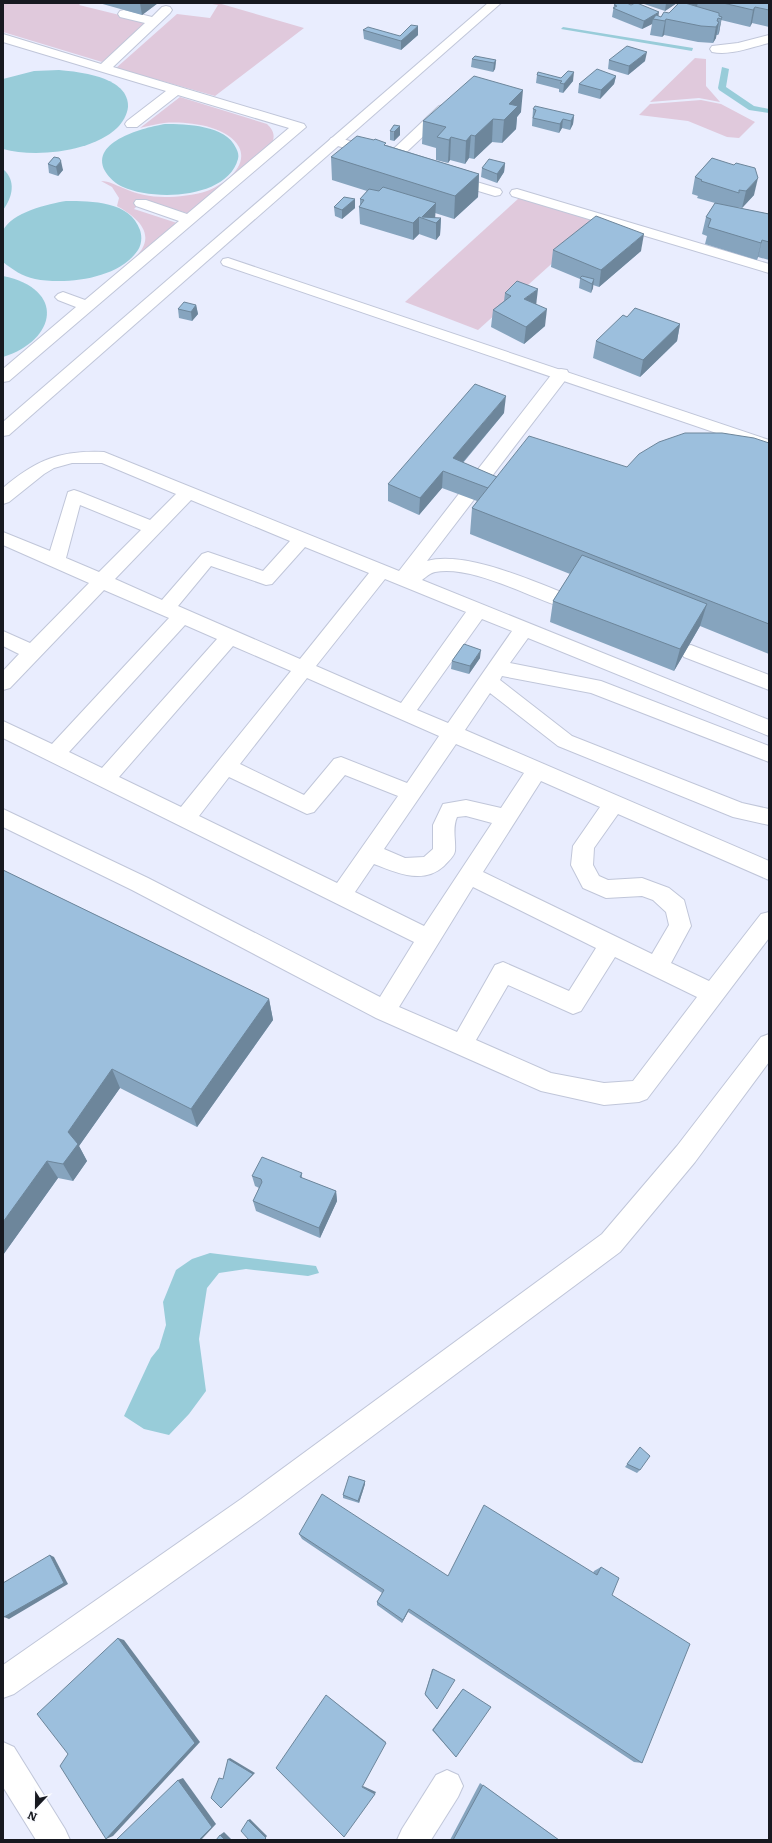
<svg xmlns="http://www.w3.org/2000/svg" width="772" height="1843" font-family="Literata,serif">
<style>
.green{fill:#e0c9dc}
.water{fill:#98ccd9}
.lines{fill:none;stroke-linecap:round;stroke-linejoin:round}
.stream{fill:#98ccd9;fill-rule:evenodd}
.lane-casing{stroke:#c0c6d9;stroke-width:2}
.street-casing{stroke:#c0c6d9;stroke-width:2}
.secondary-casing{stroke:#c0c6d9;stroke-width:2}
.lane{fill:#fff;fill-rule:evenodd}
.street{fill:#fff;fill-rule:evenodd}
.secondary{fill:#fff;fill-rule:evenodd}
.wall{fill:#86a4be}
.shaded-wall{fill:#6d869b}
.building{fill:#9cbfdd;stroke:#6d869b}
</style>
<rect width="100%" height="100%" fill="#e9edfe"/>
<g class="green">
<path d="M 3,3 L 81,3 L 79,5 L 148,22 L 102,62 L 3,32 Z"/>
<path d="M 206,3 L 218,3 L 304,28 L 215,96 L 116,68 L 177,14 L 210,18 L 218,5 Z"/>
<path d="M 695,58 L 706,59 L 706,86 L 720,102 L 699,98 L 650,102 Z"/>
<path d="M 180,97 L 267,124 C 272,129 275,133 273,141 L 190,214 L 143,200 L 134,209 L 177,223 L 127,266 C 132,261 138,255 142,249 C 154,229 131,214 117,206 L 119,198 L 112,187 L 101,181 C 110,181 115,185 123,188 C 136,194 150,197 165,197 C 177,197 195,195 207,191 C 223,185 249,167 239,147 C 227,125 185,121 164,123 C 156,124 148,126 140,128 Z"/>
<path d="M 701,100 L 721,104 L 755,122 L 739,138 L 727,137 L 688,121 L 639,115 L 650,104 Z"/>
<path d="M 519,198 L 598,222 L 478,330 L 405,302 Z"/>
</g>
<g class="water">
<path d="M 563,27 L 693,48 L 692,51 L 561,29 Z"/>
<path d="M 59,70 C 81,72 129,77 128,107 C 127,115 123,122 117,128 C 92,152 35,158 3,149 L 3,79 L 34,71 Z"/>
<path d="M 165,124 C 186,124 226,125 236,148 C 238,152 239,155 238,159 C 227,199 154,201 123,187 C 116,184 109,178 105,171 C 89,141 146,127 165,124 Z"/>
<path d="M 3,169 C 17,181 12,198 3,210 Z"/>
<path d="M 66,201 C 92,201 130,201 140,230 C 142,236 142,244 138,250 C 119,279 66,285 35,279 C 22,276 13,270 3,262 C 3,254 1,237 3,231 C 11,212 49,204 66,201 Z"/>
<path d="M 3,276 C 66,289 57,340 3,357 Z"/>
<path d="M 210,1253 L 316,1266 L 319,1273 L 308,1276 L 246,1269 L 219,1273 L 207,1288 L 199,1339 L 206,1391 L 189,1414 L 169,1435 L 144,1429 L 124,1416 L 151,1358 L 159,1348 L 166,1325 L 163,1302 L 176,1270 L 192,1259 Z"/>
</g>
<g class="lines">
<path class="stream" d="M 722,67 L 729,69 L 726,87 L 754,106 L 769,109 L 769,113 L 749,110 L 719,90 L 718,88 Z"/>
<g class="lane-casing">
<g id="lane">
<path d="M 166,6 L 170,7 L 172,10 L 170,13 L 113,67 L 304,124 L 306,127 L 9,381 L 3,382 L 3,369 L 76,307 L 58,300 L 55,297 L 58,294 L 63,292 L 85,300 L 179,221 L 136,206 L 134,203 L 136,200 L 146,200 L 187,214 L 289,128 L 178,95 L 137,127 L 127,127 L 125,124 L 127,121 L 166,91 L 3,42 L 3,34 L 101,64 L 145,23 L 120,17 L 118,14 L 120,11 L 124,10 L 152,17 L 162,7 Z"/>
<path d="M 769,35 L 769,43 C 752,47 730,56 712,52 L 710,49 L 712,46 L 738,43 Z"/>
<path d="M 444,105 L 449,106 L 451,109 L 449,112 L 397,161 L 387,161 L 385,158 L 387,155 L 439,106 Z"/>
<path d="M 336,137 L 381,150 L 383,153 L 381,156 L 376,157 L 331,144 L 329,141 L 331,138 Z"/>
<path d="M 450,174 L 500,189 L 502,192 L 500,195 L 495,196 L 445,181 L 443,178 L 445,175 Z"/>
<path d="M 517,189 L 769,264 L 769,273 L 512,196 L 510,193 L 512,190 Z"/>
<path d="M 561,369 L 567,370 L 569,374 L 567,378 L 427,561 C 464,550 533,581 569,595 L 571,600 L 569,605 L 562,607 C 527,596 471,565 435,572 C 430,573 426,577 422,580 L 769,720 L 769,736 L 528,638 L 510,663 L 601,681 L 769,746 L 769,762 L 591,693 L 502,676 L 500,680 L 572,736 L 742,803 L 769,809 L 769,825 L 733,817 L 558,746 L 490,693 L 465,730 L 769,861 L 769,880 L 618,814 L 594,848 L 593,865 L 599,876 L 608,880 L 642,878 L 669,888 L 684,900 L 691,926 L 671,963 L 709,981 L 761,914 L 769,912 L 769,938 L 647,1099 L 639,1102 L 604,1105 L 541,1091 L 376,1018 L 132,890 L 3,827 L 3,809 L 148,878 L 380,997 L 414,942 L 3,738 L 3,721 L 52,744 L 169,618 L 104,590 L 10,688 L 3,690 L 3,671 L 19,654 L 3,646 L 3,631 L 30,643 L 89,583 L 3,545 L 3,532 L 50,551 L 68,492 L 74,490 L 80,492 L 150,520 L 176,494 L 102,463 L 72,463 L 54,468 L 44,474 L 9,502 L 3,504 L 3,488 C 36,460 60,450 104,452 L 399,571 L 555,370 ZM 191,500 L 290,541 L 263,571 L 208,552 L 202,554 L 162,600 L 115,579 ZM 80,505 L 141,530 L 99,572 L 66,558 ZM 305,547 L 369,573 L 300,659 L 178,606 L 211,566 L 266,585 L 272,584 ZM 385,579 L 466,612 L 401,703 L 316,666 ZM 482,619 L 512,631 L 448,723 L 417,710 ZM 185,625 L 217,639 L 102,768 L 69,752 ZM 233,646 L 291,671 L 181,807 L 119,777 ZM 307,678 L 439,736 L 407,783 L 341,757 L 334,759 L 304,795 L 240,764 ZM 456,744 L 524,773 L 501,808 L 466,800 L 443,804 L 433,825 L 433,849 L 424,857 L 405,858 L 384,849 ZM 345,775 L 398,796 L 337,883 L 199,816 L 229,777 L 307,814 L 314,812 ZM 541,781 L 600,807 L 573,846 L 571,865 L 583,888 L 606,898 L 642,896 L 653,900 L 666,912 L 669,925 L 652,954 L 483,872 ZM 466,816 L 492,823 L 424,926 L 355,892 L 374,864 C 397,873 423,885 444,866 C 448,861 454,857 455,851 C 456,839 452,829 457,817 ZM 473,887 L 596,948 L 569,991 L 503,962 L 495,965 L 457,1032 L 399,1007 ZM 615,957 L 697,997 L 633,1081 L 604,1083 L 551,1073 L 476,1040 L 508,985 L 573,1014 L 581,1011 Z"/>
<path d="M 691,645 L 769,675 L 769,690 L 684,657 L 681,652 L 684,647 Z"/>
<path d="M 447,1770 L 458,1775 L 463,1786 L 458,1797 L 431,1840 L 397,1840 L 402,1829 L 436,1775 Z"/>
</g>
</g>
<g class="street-casing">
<g id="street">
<path d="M 228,258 L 769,440 L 769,451 L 223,265 L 221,262 L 223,259 Z"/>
<path d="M 769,1034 L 769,1062 L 695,1162 L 620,1252 L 261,1519 L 14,1694 L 3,1698 L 3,1665 L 241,1499 L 602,1234 L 677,1146 L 761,1037 Z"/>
<path d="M 3,1742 L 14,1747 L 65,1829 L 70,1840 L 36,1840 L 3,1787 Z"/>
</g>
</g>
<g class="secondary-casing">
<path id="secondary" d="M 488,3 L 501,3 L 9,435 L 3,436 L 3,422 Z"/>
</g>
<use href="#lane" class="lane"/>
<use href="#street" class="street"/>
<use href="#secondary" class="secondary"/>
</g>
<g class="wall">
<path d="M 99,3 L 158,3 L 142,15 Z"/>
<path d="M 641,3 L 677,3 L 665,11 Z"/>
<path d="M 678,3 L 769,3 L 769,27 L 752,23 L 750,27 L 721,20 L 719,33 L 718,35 L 716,35 L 716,38 L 713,43 L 698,42 L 664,35 L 662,37 L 650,35 L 652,24 L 642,29 L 612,17 L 614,5 L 661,17 L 669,13 Z"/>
<path d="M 363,30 L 400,36 L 418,35 L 401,50 L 364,39 Z"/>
<path d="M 472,59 L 496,60 L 495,69 L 493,72 L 471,67 Z"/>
<path d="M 609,60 L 645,61 L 628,75 L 608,69 Z"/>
<path d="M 537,75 L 561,78 L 573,81 L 563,93 L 559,92 L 559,89 L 536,83 Z"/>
<path d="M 616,76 L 614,84 L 600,99 L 578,93 L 579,84 Z"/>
<path d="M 533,109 L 574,115 L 573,124 L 570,130 L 562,128 L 559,133 L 532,126 Z"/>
<path d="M 521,112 L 517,117 L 516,129 L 502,143 L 492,142 L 474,159 L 469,158 L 465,164 L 450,160 L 448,163 L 436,160 L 436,148 L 422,144 L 423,121 Z"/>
<path d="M 390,131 L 400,135 L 394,141 L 390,140 Z"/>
<path d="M 386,145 L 479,174 L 478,197 L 454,219 L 435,213 L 435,218 L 441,218 L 440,235 L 436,240 L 419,234 L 413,240 L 360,224 L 359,207 L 360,206 L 360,199 L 367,191 L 332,180 L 331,157 Z"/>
<path d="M 54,157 L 63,170 L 58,176 L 49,173 L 48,164 Z"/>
<path d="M 712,158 L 754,195 L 742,208 L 736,207 L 735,207 L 769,214 L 769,260 L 758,257 L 757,260 L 705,244 L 707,236 L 702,234 L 706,217 L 715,203 L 697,198 L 698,196 L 692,194 L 695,177 Z"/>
<path d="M 505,163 L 504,172 L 497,183 L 481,177 L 482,168 Z"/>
<path d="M 355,199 L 355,208 L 342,219 L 335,216 L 334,207 Z"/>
<path d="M 553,250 L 641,251 L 599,287 L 593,285 L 593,288 L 591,293 L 579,288 L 580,279 L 551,267 Z"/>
<path d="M 505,293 L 536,304 L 545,326 L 524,344 L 491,327 L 493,310 L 504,301 Z"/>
<path d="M 196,305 L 198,314 L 192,321 L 179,318 L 178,309 Z"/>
<path d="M 627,317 L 680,324 L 677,341 L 640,377 L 593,358 L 596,341 Z"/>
<path d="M 504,413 L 463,463 L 497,477 L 627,467 L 769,443 L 769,654 L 700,626 L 674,671 L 550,622 L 553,601 L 570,574 L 470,534 L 472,508 L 477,501 L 442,488 L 419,515 L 388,501 L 388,484 Z"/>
<path d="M 480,658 L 469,674 L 451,669 L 452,661 Z"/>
<path d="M 3,870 L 269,999 L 273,1020 L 197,1127 L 120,1088 L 79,1146 L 87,1161 L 73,1181 L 58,1178 L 3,1255 Z"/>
<path d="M 302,1173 L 302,1178 L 336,1191 L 337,1201 L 320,1238 L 256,1211 L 253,1201 L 259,1188 L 255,1186 L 252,1176 Z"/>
<path d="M 640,1447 L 640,1470 L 637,1473 L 625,1467 Z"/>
<path d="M 365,1481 L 365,1484 L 359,1503 L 343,1498 L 343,1495 Z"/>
<path d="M 299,1534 L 448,1576 L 593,1573 L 594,1571 L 601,1567 L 612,1595 L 642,1763 L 634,1762 L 408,1612 L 402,1623 L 377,1605 L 377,1602 L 382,1593 L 302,1539 Z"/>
<path d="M 432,1669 L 433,1669 L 437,1709 L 425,1695 Z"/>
<path d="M 463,1689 L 456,1757 L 432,1730 L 462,1690 Z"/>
<path d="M 480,1783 L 559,1840 L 450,1840 Z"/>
</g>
<g class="shaded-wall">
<path d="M 140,3 L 158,3 L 142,15 Z"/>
<path d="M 666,3 L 677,3 L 665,11 Z"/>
<path d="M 689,3 L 698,3 L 697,6 L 688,12 Z"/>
<path d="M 755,7 L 752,23 L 750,27 L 753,10 Z"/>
<path d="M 659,12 L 658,20 L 653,19 L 652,24 L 642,29 L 644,21 Z"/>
<path d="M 722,17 L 719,33 L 718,35 L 721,19 Z"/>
<path d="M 718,18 L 716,26 L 719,22 L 716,38 L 713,43 L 717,21 Z"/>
<path d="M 666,19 L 664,35 L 662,37 L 665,21 Z"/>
<path d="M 418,26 L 418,35 L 401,50 L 401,41 Z"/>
<path d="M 647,52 L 645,61 L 628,75 L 629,66 Z"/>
<path d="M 496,60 L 495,69 L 493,72 L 494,63 Z"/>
<path d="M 574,72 L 573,81 L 563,93 L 564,84 Z"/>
<path d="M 616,76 L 614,84 L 600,99 L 601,90 Z"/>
<path d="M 523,90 L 521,112 L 517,117 L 516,129 L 502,143 L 504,120 L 509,104 Z"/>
<path d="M 574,115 L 573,124 L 570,130 L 571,121 Z"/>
<path d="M 493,119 L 492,142 L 474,159 L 475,136 Z"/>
<path d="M 563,119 L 562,128 L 559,133 L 560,124 Z"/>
<path d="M 400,126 L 400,135 L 394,141 L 394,132 Z"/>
<path d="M 471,135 L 469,158 L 465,164 L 466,141 Z"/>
<path d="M 451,137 L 450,160 L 448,163 L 449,140 Z"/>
<path d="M 61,161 L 63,170 L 58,176 L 56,167 Z"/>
<path d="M 505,163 L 504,172 L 497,183 L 497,174 Z"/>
<path d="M 479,174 L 478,197 L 454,219 L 455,196 Z"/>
<path d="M 758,178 L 754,195 L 742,208 L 746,191 Z"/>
<path d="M 355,199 L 355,208 L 342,219 L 342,210 Z"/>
<path d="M 436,203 L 435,220 L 422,217 Z"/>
<path d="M 419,217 L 419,234 L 413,240 L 413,223 Z"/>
<path d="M 441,218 L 440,235 L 436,240 L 436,223 Z"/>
<path d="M 644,234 L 641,251 L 599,287 L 601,270 Z"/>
<path d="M 762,240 L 758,257 L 757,260 L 761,243 Z"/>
<path d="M 594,279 L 593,288 L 591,293 L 592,284 Z"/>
<path d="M 538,289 L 536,306 L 524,299 Z"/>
<path d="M 196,305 L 198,314 L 192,321 L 191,312 Z"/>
<path d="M 547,309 L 545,326 L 524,344 L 526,327 Z"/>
<path d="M 680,324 L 677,341 L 640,377 L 643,360 Z"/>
<path d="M 506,396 L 504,413 L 452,475 L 453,458 Z"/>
<path d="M 443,471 L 442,488 L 419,515 L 420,498 Z"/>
<path d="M 707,604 L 700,626 L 674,671 L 680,649 Z"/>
<path d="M 481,650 L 480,658 L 469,674 L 470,666 Z"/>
<path d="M 269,999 L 273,1020 L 197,1127 L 191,1109 Z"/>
<path d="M 112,1069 L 120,1088 L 79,1146 L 87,1161 L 73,1181 L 63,1164 L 68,1132 Z"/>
<path d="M 47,1161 L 58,1178 L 3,1255 L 3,1222 Z"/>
<path d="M 336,1191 L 337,1201 L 320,1238 L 319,1228 Z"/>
<path d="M 365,1481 L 365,1484 L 359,1503 L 358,1501 Z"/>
<path d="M 50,1555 L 54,1557 L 68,1584 L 9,1619 L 4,1617 Z"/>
<path d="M 409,1609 L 408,1612 L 402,1623 L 403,1620 Z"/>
<path d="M 118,1638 L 124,1640 L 200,1742 L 113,1836 L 106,1839 Z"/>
<path d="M 326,1695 L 386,1742 L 386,1743 Z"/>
<path d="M 230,1758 L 255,1773 L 223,1806 L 221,1808 L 228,1759 Z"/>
<path d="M 183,1778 L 216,1824 L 201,1840 L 199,1840 L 178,1780 Z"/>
<path d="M 363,1786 L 376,1792 L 375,1794 L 362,1787 Z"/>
<path d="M 250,1819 L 267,1836 L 264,1840 L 248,1820 Z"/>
<path d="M 224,1832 L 232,1840 L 225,1840 L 220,1835 Z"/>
</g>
<g class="building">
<path d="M 617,3 L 627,3 L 631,5 L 635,3 L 637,3 L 659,12 L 644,21 L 613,8 L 617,6 L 614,5 Z"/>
<path d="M 679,3 L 685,3 L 719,13 L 719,16 L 722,17 L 721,19 L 718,18 L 717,21 L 719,22 L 716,27 L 701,26 L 666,19 L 665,21 L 653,19 L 656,15 L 661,17 L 664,12 L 669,13 Z"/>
<path d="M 723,3 L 769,3 L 769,10 L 755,7 L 753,10 Z"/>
<path d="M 411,25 L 418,26 L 401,41 L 363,30 L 368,27 L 400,36 Z"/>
<path d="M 627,46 L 647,52 L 629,66 L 609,60 Z"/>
<path d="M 475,56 L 496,60 L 494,63 L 472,59 Z"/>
<path d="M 597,69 L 616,76 L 601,90 L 579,84 Z"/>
<path d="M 568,71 L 574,72 L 564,84 L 560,83 L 562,81 L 537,75 L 538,72 L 561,78 Z"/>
<path d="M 474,76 L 523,90 L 509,104 L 518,106 L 504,120 L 493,119 L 475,136 L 471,135 L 466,141 L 451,137 L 449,140 L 437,137 L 446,127 L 423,121 Z"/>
<path d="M 535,106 L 574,115 L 571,121 L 563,119 L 560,124 L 533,118 L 536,110 L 533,109 Z"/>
<path d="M 394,125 L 400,126 L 394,132 L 390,131 Z"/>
<path d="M 357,136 L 374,140 L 375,139 L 386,143 L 384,145 L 479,174 L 455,196 L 331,157 Z"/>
<path d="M 54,157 L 59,158 L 61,161 L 56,167 L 48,164 Z"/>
<path d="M 712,158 L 734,165 L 736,163 L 755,168 L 758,178 L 746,191 L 739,190 L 739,193 L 701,181 L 702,180 L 695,177 Z"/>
<path d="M 489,159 L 505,163 L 497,174 L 482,168 Z"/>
<path d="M 383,187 L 436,203 L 422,217 L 441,218 L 436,223 L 419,217 L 413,223 L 359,207 L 364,200 L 360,199 L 369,189 L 379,191 Z"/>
<path d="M 344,197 L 355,199 L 342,210 L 334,207 Z"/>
<path d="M 715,203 L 769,214 L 769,242 L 762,240 L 761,243 L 708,227 L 711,219 L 706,217 Z"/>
<path d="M 596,216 L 644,234 L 601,270 L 553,250 Z"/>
<path d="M 582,276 L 594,279 L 592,284 L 580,278 Z"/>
<path d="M 517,281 L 538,289 L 524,299 L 547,309 L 526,327 L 493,310 L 511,296 L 505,293 Z"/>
<path d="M 184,302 L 196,305 L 191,312 L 178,309 Z"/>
<path d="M 635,308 L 680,324 L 643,360 L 596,341 L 623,315 L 627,317 Z"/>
<path d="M 475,384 L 506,396 L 453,458 L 497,477 L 488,488 L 443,471 L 420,498 L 388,484 Z"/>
<path d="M 685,433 L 722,433 L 754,438 L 769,443 L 769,624 L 472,508 L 529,436 L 627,467 L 639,454 L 659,442 Z"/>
<path d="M 582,555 L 707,604 L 680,649 L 553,601 Z"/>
<path d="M 464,644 L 481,650 L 470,666 L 452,661 Z"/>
<path d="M 3,870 L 269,999 L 191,1109 L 112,1069 L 68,1132 L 78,1144 L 63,1164 L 47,1161 L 3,1222 Z"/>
<path d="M 262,1157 L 302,1173 L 300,1177 L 336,1191 L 319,1228 L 253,1201 L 262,1182 L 261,1179 L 252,1176 Z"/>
<path d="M 640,1447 L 650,1456 L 640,1470 L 627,1464 Z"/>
<path d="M 349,1476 L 365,1481 L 358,1501 L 343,1495 Z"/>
<path d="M 322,1494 L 448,1576 L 484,1505 L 597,1575 L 601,1567 L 619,1578 L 612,1595 L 690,1644 L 642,1763 L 409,1609 L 403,1620 L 377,1602 L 384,1590 L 299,1534 Z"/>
<path d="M 50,1555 L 64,1583 L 4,1617 L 3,1615 L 3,1583 Z"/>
<path d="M 118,1638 L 195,1743 L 106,1839 L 60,1766 L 68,1754 L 37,1714 Z"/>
<path d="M 433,1669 L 455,1680 L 437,1709 L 425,1694 Z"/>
<path d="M 463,1689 L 491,1707 L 456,1757 L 433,1730 Z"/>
<path d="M 326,1695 L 386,1743 L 362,1787 L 375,1794 L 344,1837 L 276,1768 Z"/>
<path d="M 228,1759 L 253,1774 L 221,1808 L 211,1798 L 219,1778 L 223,1779 Z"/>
<path d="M 178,1780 L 212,1827 L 199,1840 L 116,1840 Z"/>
<path d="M 483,1785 L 559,1840 L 453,1840 Z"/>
<path d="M 248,1820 L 266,1838 L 264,1840 L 249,1840 L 241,1831 Z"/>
<path d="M 220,1835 L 225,1840 L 216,1840 Z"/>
</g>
<rect width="772" height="1843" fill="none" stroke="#171920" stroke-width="8"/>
<g transform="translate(36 1807) rotate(202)" stroke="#fafbff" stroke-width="3" paint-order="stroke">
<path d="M0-3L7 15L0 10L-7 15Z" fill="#171920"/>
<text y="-6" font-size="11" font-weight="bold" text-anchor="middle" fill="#171920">N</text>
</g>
</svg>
